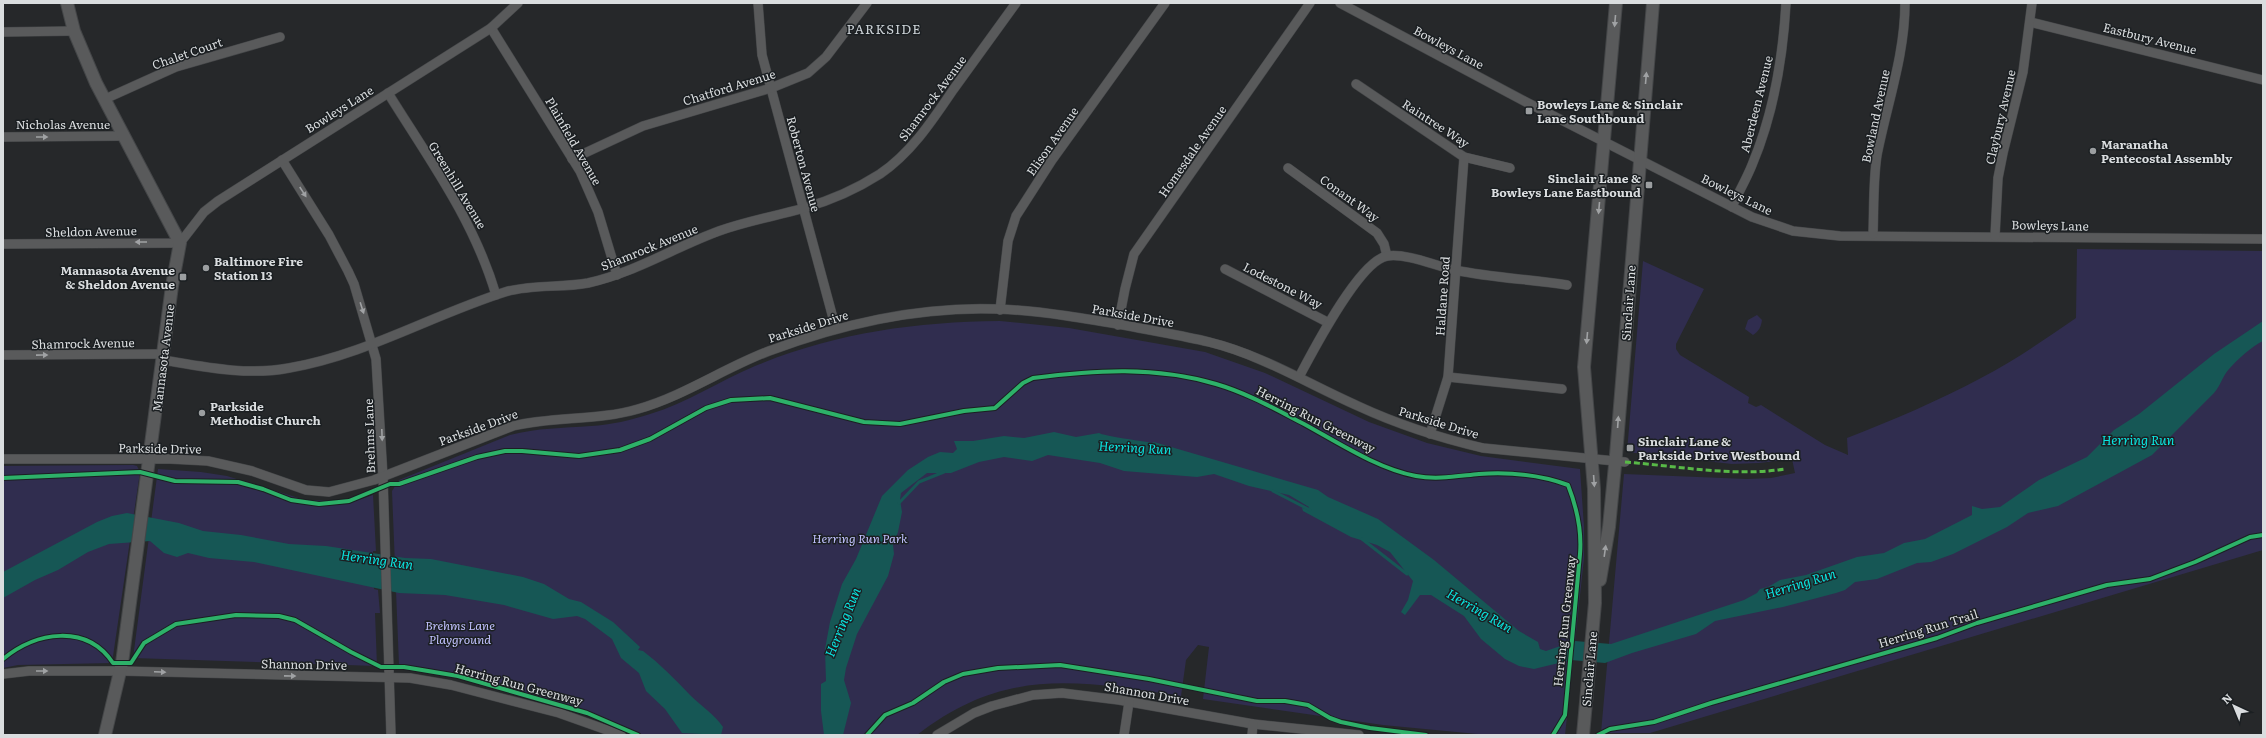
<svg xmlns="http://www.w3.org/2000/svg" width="2266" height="738" font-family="Literata,serif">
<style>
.green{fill:#302d4f}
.water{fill:#165755}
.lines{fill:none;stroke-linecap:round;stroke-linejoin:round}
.stream{stroke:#165755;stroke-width:3}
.street-casing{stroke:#444648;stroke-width:10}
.secondary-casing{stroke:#444648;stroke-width:14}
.street{stroke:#595a5b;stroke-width:9}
.secondary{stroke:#595a5b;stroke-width:12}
.quiet{stroke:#58b947;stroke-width:3;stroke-dasharray:6 3;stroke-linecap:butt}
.cycleway-casing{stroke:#1b1f22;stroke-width:6}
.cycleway{stroke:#2db169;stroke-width:4}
.oneway{fill:#a0a2a4}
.poi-dot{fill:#9b9ea0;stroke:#1b1f22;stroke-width:1.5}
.labels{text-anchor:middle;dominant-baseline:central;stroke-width:3;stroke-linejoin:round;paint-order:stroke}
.street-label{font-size:12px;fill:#dadddf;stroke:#1b1f22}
.poi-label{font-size:12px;font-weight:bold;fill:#dadddf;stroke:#1b1f22;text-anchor:start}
.park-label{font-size:12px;font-style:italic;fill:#c0c0fd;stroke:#1b1f22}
.neighbourhood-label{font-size:13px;letter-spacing:1px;fill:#cad0d4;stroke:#1b1f22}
.water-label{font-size:13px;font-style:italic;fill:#0ae5e0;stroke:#1b1f22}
</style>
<rect width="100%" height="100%" fill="#26282a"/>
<g class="green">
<path d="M 2077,249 L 2263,251 L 2263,550 L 1650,733 L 1601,733 L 1624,474 L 1747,479 L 1771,478 L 1795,473 L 1792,459 L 1759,463 L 1732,464 L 1627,452 L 1643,261 L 1704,289 L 1676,344 L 1676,349 L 1680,355 L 1749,397 L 1748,403 L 1756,407 L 1761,405 L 1825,445 L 1848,455 L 1847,438 C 1893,420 1938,401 1981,378 C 2014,361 2045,339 2076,318 Z"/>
<path d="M 1757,315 L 1762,320 C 1761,327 1759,331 1753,335 L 1745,329 L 1748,320 Z"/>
<path d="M 1000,321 L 1069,328 L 1205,352 L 1265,373 L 1369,422 L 1427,443 L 1481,456 L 1580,469 L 1584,527 L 1584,558 L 1565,735 L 1488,735 L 1383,725 L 1203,699 L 1209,647 L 1198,645 L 1186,660 L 1181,696 C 1078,681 1006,666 917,735 L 633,735 L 591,712 L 570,705 L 433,669 L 399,665 L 392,491 L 399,480 L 510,435 C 537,428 563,428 591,426 C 611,425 631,420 650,414 C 687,403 719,381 755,366 C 835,333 913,322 1000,321 Z"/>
<path d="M 133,465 L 137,466 L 140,472 L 112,663 L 18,665 L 3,668 L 3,466 Z"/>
<path d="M 158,469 L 201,472 L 227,476 L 305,500 L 355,501 L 373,495 L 376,551 L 373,551 L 374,589 L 378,590 L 380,613 L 375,613 L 377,666 L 133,658 Z"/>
</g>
<g class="water">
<path d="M 2263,321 L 2263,341 C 2252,346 2237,360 2229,369 C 2222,377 2221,385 2214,393 L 2152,455 L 2058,506 L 2028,513 L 2007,527 L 1953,554 L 1931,562 L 1917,563 L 1877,579 L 1855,582 L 1845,590 L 1836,593 L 1783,607 L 1715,621 L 1696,634 L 1632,653 L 1605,663 L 1571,660 L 1534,669 L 1519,666 L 1505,659 L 1481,639 L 1464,616 L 1431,595 L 1420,595 L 1405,615 L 1401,612 L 1408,600 L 1413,581 L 1390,552 L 1377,545 L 1351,537 L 1303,511 L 1302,508 L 1308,509 L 1309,507 L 1289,495 L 1249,486 L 1214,474 L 1197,477 L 1124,471 L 1100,463 L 1048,455 L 1032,461 L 1004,457 L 979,462 L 951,473 L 927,473 L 901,493 L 900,500 L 902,512 L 898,532 L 893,545 L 894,554 L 888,576 L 857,634 L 846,668 L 844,680 L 851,703 L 843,735 L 824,735 L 821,711 L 821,684 L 826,681 L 825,649 L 830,622 L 842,584 L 856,559 L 882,496 L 908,470 L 928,457 L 940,452 L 953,453 L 957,449 L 954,441 L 973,441 L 1004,436 L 1024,438 L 1054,432 L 1076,437 L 1099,433 C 1103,436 1143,441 1152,443 L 1154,442 L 1318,490 L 1328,497 L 1378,519 L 1434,560 L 1519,631 L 1538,642 L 1540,649 L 1546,651 L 1575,641 L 1611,644 L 1744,600 L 1757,593 L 1760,589 L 1768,587 L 1780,580 L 1806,575 L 1857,557 L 1884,553 L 1904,543 L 1925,539 L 1972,515 L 1972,506 L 1982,509 L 2000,507 L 2039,480 L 2087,457 L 2114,430 L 2139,414 L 2214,354 Z"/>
<path d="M 127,513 L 179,523 L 203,531 L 241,535 L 289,544 L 326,546 L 405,558 L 431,559 L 523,577 L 544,584 L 569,599 L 581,602 L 613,622 L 640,647 L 638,650 L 643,651 C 660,664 675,679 690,695 C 701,706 714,714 723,727 L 721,735 L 682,733 L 665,709 L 646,691 L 639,673 L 621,658 L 612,639 L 585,619 L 577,616 L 553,619 L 504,605 L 445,595 L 399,593 L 254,562 L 209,558 L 188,553 L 177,557 L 164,553 L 150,541 L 109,544 L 88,552 L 58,570 L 35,580 L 3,598 L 3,572 L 97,522 L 112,516 Z"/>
</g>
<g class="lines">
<g class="stream">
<path d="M 1273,491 L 1310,510"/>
<path d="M 899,503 L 919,482 L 944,472"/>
<path d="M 1362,539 L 1407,574"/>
</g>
<g class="street-casing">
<g id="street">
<path d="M 758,3 L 762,55 L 836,329"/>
<path d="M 1340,3 L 1526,102 L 1752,217 L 1793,231 L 1840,236 L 2263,239"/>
<path d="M 2030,22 L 2263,80"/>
<path d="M 491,28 L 580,171 L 598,212 L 617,275"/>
<path d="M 3,32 L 74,31"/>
<path d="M 1356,84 L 1464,157 L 1510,168"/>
<path d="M 388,93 C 429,159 474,220 496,295"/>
<path d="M 105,99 L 176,67 L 280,37"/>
<path d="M 3,137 L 123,136"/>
<path d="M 572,159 L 643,126 L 771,88 L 808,73 L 826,57 L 867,3"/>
<path d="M 282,160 L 329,235 L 348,271 L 354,284 L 376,359 L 383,477 L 391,735"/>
<path d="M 1288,168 L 1377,233 L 1384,244 L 1387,256"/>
<path d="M 1732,207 C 1738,193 1746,180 1752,165 C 1773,115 1783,58 1786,3"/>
<path d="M 1873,234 C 1874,209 1873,181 1877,155 C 1887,104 1905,55 1905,3"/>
<path d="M 1995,236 L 1998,178 L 2003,153 L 2023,72 L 2032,3"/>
<path d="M 3,244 L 180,243 L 204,212 L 218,201 L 491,28 L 518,3"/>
<path d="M 1225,269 L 1329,323"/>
<path d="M 1000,310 L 1008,241 L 1016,216 L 1052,160 L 1165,3"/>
<path d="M 1118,325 L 1125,289 L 1134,254 L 1310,3"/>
<path d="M 3,355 L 164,354"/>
<path d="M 163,360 C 205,367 247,376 289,368 C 365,355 432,315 505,292 C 532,284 561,288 588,283 C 634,273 675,247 719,231 C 747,221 776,216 804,208 C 829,201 858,188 880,174 C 911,153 932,121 953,90 C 974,61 995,32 1016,3"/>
<path d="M 1299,377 C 1313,351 1359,261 1387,256 C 1407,253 1436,266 1455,270 C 1492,278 1530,279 1567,285"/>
<path d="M 1448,377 L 1562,389"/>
<path d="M 1430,434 L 1448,377 L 1464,157"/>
<path d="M 3,459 L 170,459 L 208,461 L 252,471 L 306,490 L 329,492 L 374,480 L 513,426 C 554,416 597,421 638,409 C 684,396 724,368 769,351 C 841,324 920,306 998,309 C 1043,311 1089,319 1134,327 C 1159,332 1184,336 1209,342 C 1262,355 1308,384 1358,406 C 1399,425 1440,438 1483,448 L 1625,462"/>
<path d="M 3,674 L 29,671 L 121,671 L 410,678 L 451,685 L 559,713 L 621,735"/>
<path d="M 937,735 L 974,713 L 992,706 L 1033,695 L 1062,693 L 1119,700 L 1253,724 L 1359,735"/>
<path d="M 1124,735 L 1129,702"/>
<path d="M 1252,735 L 1253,724"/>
</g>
</g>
<g class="secondary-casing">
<g id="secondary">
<path d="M 67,3 L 74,31 L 96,83 L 180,243 L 172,286 L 122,663 L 105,735"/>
<path d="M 1600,580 L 1609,527 L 1616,455 L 1653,3"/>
<path d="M 1583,735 L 1595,603 L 1594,489 L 1584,367 L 1616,3"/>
</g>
</g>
<use href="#street" class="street"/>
<use href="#secondary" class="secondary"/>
<path class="quiet" d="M 1625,462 C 1678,466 1733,477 1785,469"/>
<g class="cycleway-casing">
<g id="cycleway">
<path d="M 3,478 L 140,472 L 175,481 L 238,482 L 263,489 L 291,500 L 319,504 L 349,501 L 390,484 L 399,484 L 477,457 L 505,451 L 522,451 L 579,456 L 620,450 L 650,439 L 706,408 L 731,400 L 770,398 L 864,422 L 900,424 L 964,411 L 995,408 L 1023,383 L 1033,378 C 1095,370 1155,366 1216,384 C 1247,393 1275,409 1304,424 C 1337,442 1378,469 1416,476 C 1437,480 1458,476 1479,474 C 1508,472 1541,475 1568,485 C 1577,508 1582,530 1580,554 L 1565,715 L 1553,735"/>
<path d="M 3,659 C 36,632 86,623 113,663 L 131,663 L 144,643 L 176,624 L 236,615 L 279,616 L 295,620 L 351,652 L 381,667 L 404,667 L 458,676 L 587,713 L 638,735"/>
<path d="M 867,735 L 885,715 L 913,703 L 944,682 L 963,674 L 998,668 L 1060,665 L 1149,679 L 1257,701 L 1285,701 L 1308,705 L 1330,718 L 1341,722 L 1370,728 L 1426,735"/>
<path d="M 1598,735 L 1610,729 L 1654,722 L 1711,703 L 1937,638 L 1977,623 L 2107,585 L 2150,579 L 2195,562 L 2250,537 L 2263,535"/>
</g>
</g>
<use href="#cycleway" class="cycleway"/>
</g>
<defs><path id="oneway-solid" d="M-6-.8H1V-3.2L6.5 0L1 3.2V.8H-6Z"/></defs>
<g class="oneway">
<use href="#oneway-solid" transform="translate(1615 21) rotate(95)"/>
<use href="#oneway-solid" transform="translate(1646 78) rotate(-85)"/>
<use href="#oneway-solid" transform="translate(42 137)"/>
<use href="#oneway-solid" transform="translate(303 192) rotate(57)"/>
<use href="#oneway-solid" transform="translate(1599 208) rotate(95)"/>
<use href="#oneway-solid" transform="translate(141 242) rotate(180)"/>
<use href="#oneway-solid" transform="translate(362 308) rotate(72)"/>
<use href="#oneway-solid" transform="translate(1587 338) rotate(95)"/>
<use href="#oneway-solid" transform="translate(42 355) rotate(-1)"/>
<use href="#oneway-solid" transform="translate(1618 422) rotate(-86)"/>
<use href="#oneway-solid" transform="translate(382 435) rotate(88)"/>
<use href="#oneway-solid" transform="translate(1594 481) rotate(86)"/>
<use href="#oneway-solid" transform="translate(1605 551) rotate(-82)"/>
<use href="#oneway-solid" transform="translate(42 671)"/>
<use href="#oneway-solid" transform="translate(160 672) rotate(2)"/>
<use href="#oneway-solid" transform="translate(290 676) rotate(1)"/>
</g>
<g class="poi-dot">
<rect x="1525" y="107" width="8" height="8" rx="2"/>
<circle cx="2093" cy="151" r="4"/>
<rect x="1645" y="181" width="8" height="8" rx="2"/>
<circle cx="206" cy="268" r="4"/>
<rect x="179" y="273" width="8" height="8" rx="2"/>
<circle cx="202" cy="413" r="4"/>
<rect x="1626" y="444" width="8" height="8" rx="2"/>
</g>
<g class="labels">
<g class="street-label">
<text transform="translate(2150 38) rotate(14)">Eastbury Avenue</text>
<text transform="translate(1449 47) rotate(28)">Bowleys Lane</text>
<text transform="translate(187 53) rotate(-19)">Chalet Court</text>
<text transform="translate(729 87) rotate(-17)">Chatford Avenue</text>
<text transform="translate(932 98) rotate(-53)">Shamrock Avenue</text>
<text transform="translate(1756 104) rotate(-76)">Aberdeen Avenue</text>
<text transform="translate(339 109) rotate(-32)">Bowleys Lane</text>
<text transform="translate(1875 116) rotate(-78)">Bowland Avenue</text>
<text transform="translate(2000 117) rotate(-77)">Claybury Avenue</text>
<text transform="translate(1436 123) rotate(33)">Raintree Way</text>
<text x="63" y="124">Nicholas Avenue</text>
<text transform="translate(574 141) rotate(60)">Plainfield Avenue</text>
<text transform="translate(1052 141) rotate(-55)">Elison Avenue</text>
<text transform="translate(1192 151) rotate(-55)">Homesdale Avenue</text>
<text transform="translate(804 164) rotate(75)">Roberton Avenue</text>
<text transform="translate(458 185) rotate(59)">Greenhill Avenue</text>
<text transform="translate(1737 194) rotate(26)">Bowleys Lane</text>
<text transform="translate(1350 198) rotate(36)">Conant Way</text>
<text transform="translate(2050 225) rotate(1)">Bowleys Lane</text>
<text transform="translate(91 231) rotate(-1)">Sheldon Avenue</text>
<text transform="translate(649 247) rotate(-22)">Shamrock Avenue</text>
<text transform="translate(1283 285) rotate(27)">Lodestone Way</text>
<text transform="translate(1442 296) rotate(-86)">Haldane Road</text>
<text transform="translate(1628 303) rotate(-86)">Sinclair Lane</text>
<text transform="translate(1133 315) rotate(10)">Parkside Drive</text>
<text transform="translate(808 326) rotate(-17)">Parkside Drive</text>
<text transform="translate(83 343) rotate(-1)">Shamrock Avenue</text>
<text transform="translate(163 358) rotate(-83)">Mannasota Avenue</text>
<text transform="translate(1316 419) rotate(27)">Herring Run Greenway</text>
<text transform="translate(1439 422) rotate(17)">Parkside Drive</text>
<text transform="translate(478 427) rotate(-20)">Parkside Drive</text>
<text transform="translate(369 436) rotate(-92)">Brehms Lane</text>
<text transform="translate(160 448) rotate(1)">Parkside Drive</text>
<text transform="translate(1564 621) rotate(-84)">Herring Run Greenway</text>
<text transform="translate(1928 628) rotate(-17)">Herring Run Trail</text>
<text transform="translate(304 664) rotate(1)">Shannon Drive</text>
<text transform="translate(1589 669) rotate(-85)">Sinclair Lane</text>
<text transform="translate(519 684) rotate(15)">Herring Run Greenway</text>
<text transform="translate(1147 693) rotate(10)">Shannon Drive</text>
</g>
<g class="poi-label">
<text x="1537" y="104">Bowleys Lane &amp; Sinclair<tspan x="1537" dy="14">Lane Southbound</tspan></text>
<text x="2101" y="144">Maranatha<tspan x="2101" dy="14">Pentecostal Assembly</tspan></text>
<text x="1641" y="178" text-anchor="end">Sinclair Lane &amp;<tspan x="1641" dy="14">Bowleys Lane Eastbound</tspan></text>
<text x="214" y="261">Baltimore Fire<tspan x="214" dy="14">Station 13</tspan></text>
<text x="175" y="270" text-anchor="end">Mannasota Avenue<tspan x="175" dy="14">&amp; Sheldon Avenue</tspan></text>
<text x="210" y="406">Parkside<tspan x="210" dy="14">Methodist Church</tspan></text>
<text x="1638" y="441">Sinclair Lane &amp;<tspan x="1638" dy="14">Parkside Drive Westbound</tspan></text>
</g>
<g class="park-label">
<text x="860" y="538">Herring Run Park</text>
<text x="460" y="625">Brehms Lane<tspan x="460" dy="14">Playground</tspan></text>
</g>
<g class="neighbourhood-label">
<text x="884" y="28">PARKSIDE</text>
</g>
<g class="water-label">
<text x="2138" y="439">Herring Run</text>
<text transform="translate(1135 447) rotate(3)">Herring Run</text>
<text transform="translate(377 559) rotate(8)">Herring Run</text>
<text transform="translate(1800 583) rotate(-17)">Herring Run</text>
<text transform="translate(1480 610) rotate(30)">Herring Run</text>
<text transform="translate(842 622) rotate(-68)">Herring Run</text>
</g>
</g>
<rect width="2266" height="738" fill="none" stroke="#dadddf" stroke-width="8"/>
<g transform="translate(2234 706) rotate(316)" stroke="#1b1f22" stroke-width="3" paint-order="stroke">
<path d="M0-3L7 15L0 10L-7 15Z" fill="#dadddf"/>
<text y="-6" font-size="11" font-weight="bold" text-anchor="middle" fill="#dadddf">N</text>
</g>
</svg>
